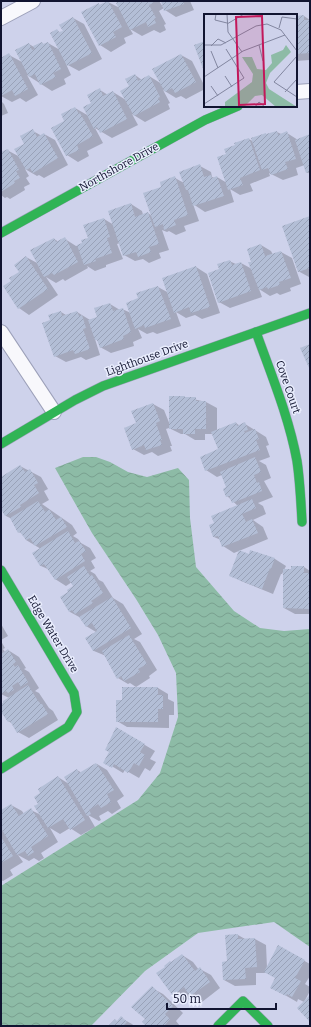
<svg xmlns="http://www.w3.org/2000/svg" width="311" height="1027" font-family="Bitter,serif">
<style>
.water{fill:url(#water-waves)}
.shadow{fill:#0003}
.building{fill:url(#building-hatch)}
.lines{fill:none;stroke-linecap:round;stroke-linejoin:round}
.street-casing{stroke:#9ca0b9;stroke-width:16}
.fast-casing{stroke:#9ca0b9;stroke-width:10}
.street{stroke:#f8f8fc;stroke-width:14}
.fast{stroke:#30b455;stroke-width:9}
.labels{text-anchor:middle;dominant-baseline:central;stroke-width:3;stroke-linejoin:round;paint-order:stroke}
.street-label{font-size:11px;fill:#111430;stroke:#e9edfd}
.inset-road{fill:none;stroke:#8286a0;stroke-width:1}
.view{fill:#c2185b;fill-opacity:0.15;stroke:#c2185b;stroke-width:2}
.inset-edge{fill:none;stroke:#111430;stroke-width:2}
</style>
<defs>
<pattern id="water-waves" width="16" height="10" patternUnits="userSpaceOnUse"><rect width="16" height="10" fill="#8dbba6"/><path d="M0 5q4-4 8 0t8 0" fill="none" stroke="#79a08f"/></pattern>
<pattern id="building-hatch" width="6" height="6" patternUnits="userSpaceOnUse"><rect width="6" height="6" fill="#b3bed6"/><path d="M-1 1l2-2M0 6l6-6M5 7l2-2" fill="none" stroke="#99a2b8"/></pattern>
</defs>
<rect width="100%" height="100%" fill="#ced2eb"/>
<path class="water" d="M 83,457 L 96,457 L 110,462 L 128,472 L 147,477 L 178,468 L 189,480 L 190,518 L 196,567 L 234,611 L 260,628 L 284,631 L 310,629 L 310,947 L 274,922 L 198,933 L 145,971 L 91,1026 L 1,1026 L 1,886 L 138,800 L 160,773 L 178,717 L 176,673 L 158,635 L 136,599 L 92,533 L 55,468 Z"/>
<g class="shadow">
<path d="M 121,1 L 159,1 L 163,7 L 164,7 L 162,1 L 190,1 L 194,10 L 176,17 L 165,10 L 164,8 L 159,11 L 166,24 L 164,25 L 166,30 L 160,33 L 154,30 L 142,36 L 130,29 L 133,34 L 124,38 L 126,43 L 111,52 L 100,45 L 99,4 L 100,6 L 108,2 L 120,8 Z"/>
<path d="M 304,16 L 310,20 L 310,60 L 296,61 L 296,17 Z"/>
<path d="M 73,18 L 84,24 L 102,59 L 79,71 L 66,64 L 71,75 L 64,79 L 66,84 L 52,91 L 27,75 L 38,95 L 26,102 L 20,98 L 12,102 L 1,96 L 1,59 L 9,55 L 22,62 L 29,44 L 34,47 L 42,43 L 45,45 L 48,43 L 60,50 L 57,31 L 61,33 L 64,32 Z"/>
<path d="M 181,55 L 192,61 L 205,87 L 205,89 L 186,99 L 181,96 L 176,98 L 163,90 L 170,103 L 168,104 L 170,109 L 145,122 L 132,114 L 138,125 L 112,138 L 95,128 L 103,143 L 87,151 L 89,156 L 78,162 L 67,155 L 66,121 L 75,108 L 89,116 L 92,103 L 100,90 L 108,95 L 113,92 L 126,100 L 135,75 L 142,80 L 149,76 L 162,84 Z"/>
<path d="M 1,101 L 4,104 L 8,113 L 1,116 Z"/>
<path d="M 33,131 L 42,136 L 44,134 L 55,140 L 68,165 L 44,178 L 39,175 L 37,176 L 25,169 L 29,176 L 26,178 L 30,184 L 24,187 L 25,190 L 10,199 L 7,197 L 5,198 L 1,195 L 1,153 L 7,150 L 20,157 Z"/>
<path d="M 277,132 L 281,134 L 287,133 L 298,140 L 310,136 L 310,174 L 307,172 L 305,165 L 296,168 L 298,175 L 283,180 L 269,173 L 270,176 L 250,184 L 253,191 L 240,195 L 230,189 L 234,202 L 205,212 L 193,204 L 199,221 L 184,226 L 186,231 L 176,235 L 169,231 L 167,232 L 162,230 L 169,250 L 159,253 L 161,258 L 149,263 L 143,259 L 135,261 L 124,255 L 120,243 L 117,244 L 123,259 L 106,265 L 106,267 L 95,271 L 87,266 L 88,268 L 65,281 L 63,279 L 56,283 L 46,277 L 58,295 L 29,315 L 19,308 L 13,281 L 20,272 L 26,257 L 39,264 L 54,239 L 59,242 L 65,239 L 76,246 L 84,244 L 104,219 L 114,225 L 131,204 L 142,211 L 143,215 L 148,213 L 152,216 L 163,188 L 175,178 L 184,183 L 200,166 L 211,172 L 212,177 L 215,178 L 217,177 L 227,183 L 227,154 L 249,139 L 254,142 L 266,134 L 268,135 Z"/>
<path d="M 310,217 L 310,277 L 309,277 L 298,271 Z"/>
<path d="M 261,245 L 271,251 L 273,255 L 281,252 L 292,258 L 301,284 L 290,288 L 291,291 L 280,295 L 277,293 L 270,296 L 259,289 L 262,297 L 230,308 L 219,302 L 220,270 L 229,261 L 236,264 L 241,263 L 252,269 L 252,262 Z"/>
<path d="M 196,267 L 207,274 L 220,313 L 202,319 L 195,315 L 186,318 L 176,312 L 181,326 L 157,334 L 153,332 L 147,334 L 138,329 L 142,338 L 133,342 L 134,346 L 111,353 L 100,347 L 98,341 L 95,339 L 100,355 L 86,360 L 81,357 L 66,362 L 55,356 L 51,321 L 61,312 L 66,315 L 77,312 L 90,320 L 98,318 L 110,304 L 120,310 L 122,309 L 131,313 L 139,299 L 158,287 L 169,293 Z"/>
<path d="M 185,397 L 206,402 L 217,408 L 217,431 L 236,423 L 240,426 L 245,424 L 266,437 L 269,445 L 266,446 L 270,457 L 259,461 L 266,465 L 271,478 L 264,481 L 273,497 L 258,503 L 263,506 L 266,514 L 253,520 L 263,527 L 268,539 L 234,553 L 223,546 L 221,540 L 214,537 L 215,524 L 238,506 L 227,496 L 227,488 L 222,475 L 217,477 L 206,470 L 220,449 L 213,434 L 205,434 L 205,440 L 195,440 L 185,434 L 181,434 L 169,428 L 166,429 L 172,446 L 170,446 L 172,451 L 158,456 L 152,452 L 144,455 L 133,449 L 137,424 L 133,411 L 153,404 L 164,410 L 170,425 Z"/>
<path d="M 20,466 L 41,477 L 48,489 L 44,491 L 49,500 L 42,504 L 72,525 L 77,533 L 73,536 L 78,539 L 81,543 L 90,548 L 96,558 L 91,561 L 95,568 L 90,571 L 95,574 L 99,580 L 103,582 L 113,598 L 123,604 L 142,634 L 134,639 L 140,642 L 157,670 L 149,676 L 150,678 L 136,687 L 130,683 L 128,684 L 118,678 L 106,656 L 94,651 L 86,638 L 96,632 L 86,626 L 81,618 L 70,612 L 61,597 L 69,592 L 74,586 L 72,582 L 66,586 L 55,579 L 50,570 L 41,566 L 34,553 L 41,549 L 26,540 L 24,535 L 19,532 L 12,519 L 6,516 L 1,507 L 1,478 Z"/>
<path d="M 251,551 L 275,559 L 286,566 L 282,574 L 281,574 L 273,594 L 241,581 L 230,575 L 249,555 Z"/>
<path d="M 304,567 L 310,571 L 310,614 L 295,614 L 284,608 Z"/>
<path d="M 1,624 L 8,636 L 1,640 Z"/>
<path d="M 1,641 L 5,648 L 3,649 L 5,652 L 8,650 L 19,657 L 26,668 L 24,669 L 29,672 L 39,688 L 35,691 L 39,693 L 49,708 L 53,711 L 58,720 L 29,738 L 18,732 L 13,724 L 8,721 L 1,710 L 1,705 L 9,698 L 1,694 Z"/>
<path d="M 158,688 L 168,694 L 168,699 L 174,702 L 174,715 L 169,715 L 169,728 L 127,727 L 117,721 L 123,701 Z"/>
<path d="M 128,735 L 155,751 L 150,759 L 156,762 L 150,771 L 145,768 L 139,778 L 125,770 L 123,773 L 105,762 Z"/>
<path d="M 97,764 L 107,770 L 124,796 L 117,801 L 121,808 L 112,814 L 108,811 L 99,816 L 101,820 L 99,821 L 88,815 L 95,827 L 81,835 L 70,828 L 60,834 L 50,828 L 58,842 L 41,853 L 44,858 L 39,861 L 34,858 L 29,861 L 18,855 L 23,862 L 10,870 L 13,875 L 3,881 L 1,880 L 1,812 L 11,805 L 22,811 L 24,814 L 31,810 L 41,815 L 39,804 L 58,777 L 69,784 L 77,770 L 82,773 Z"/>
<path d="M 238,935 L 245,939 L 255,939 L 266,945 L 267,968 L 279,947 L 310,964 L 310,976 L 305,984 L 310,987 L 310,991 L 304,1002 L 310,997 L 310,1020 L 304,1002 L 298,999 L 297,1002 L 271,987 L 277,978 L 268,973 L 256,973 L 256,985 L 235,986 L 224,980 L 228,962 Z"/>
<path d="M 182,955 L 193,962 L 199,970 L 200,969 L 211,975 L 220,988 L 202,1002 L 192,996 L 184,1001 L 173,995 L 172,963 Z"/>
<path d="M 152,988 L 163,994 L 183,1013 L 176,1021 L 180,1026 L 147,1026 L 146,1019 Z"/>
<path d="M 121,1018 L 132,1024 L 134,1026 L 109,1026 L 118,1022 Z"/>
</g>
<g class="building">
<path d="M 108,1 L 122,27 L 113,32 L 116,37 L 99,46 L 81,12 L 99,3 L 99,5 Z"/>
<path d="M 119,1 L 152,1 L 153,3 L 149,5 L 156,18 L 154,19 L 156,23 L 148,27 L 146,22 L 130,30 L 116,3 Z"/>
<path d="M 161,1 L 183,1 L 184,4 L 164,11 Z"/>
<path d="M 304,15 L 304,20 L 310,20 L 310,53 L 296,54 L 296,16 Z"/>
<path d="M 73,17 L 92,53 L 67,66 L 50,33 L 57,29 L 59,32 L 63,31 L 59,25 Z"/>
<path d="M 205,41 L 205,74 L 194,45 Z"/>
<path d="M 42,42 L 43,44 L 48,42 L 61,69 L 53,73 L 56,77 L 40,85 L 35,74 L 29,77 L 15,50 L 29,43 L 32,50 L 35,49 L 33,46 Z"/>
<path d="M 9,53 L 28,89 L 15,96 L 12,90 L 1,96 L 1,58 Z"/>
<path d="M 181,54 L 196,82 L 175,93 L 172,88 L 165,92 L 152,69 Z"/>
<path d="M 135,74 L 138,81 L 149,75 L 160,97 L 158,98 L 160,102 L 134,116 L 120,91 L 129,86 L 125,79 Z"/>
<path d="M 100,88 L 103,96 L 113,91 L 127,119 L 100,133 L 97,127 L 94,129 L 83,107 L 91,103 L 87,95 Z"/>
<path d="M 75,107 L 79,114 L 80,113 L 93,136 L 77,145 L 79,150 L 66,156 L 51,128 L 64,121 L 61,114 Z"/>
<path d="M 33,129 L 37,137 L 44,133 L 58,158 L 33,173 L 30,168 L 26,170 L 14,149 L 24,144 L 20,136 Z"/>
<path d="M 277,131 L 278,135 L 287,131 L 296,159 L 285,162 L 288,169 L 271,175 L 268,168 L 262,170 L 251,138 L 266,133 L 266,134 Z"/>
<path d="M 310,134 L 310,172 L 306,173 L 295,140 Z"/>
<path d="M 249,138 L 260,170 L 240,178 L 243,185 L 228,190 L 217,157 L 226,154 L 224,149 L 235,145 L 234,143 Z"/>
<path d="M 8,149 L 19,170 L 16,171 L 20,178 L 14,181 L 15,183 L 1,192 L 1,152 Z"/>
<path d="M 200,164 L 204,177 L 211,175 L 212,178 L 217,176 L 224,196 L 193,206 L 188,190 L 186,190 L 179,172 Z"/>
<path d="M 175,176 L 188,215 L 174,220 L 176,225 L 164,230 L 163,224 L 155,227 L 143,193 L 161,187 L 160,182 Z"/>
<path d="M 131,203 L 135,217 L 148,212 L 159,244 L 149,247 L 151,252 L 138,257 L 136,252 L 123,256 L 108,211 Z"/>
<path d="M 310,216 L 310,268 L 298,272 L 282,226 Z"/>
<path d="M 104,218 L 110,237 L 107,238 L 112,253 L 95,259 L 96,261 L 84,265 L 77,245 L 82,243 L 81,240 L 88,238 L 83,225 Z"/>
<path d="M 65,237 L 78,262 L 54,275 L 52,273 L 44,277 L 30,250 L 54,238 L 56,242 Z"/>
<path d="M 261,244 L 265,256 L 281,251 L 291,278 L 279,282 L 280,285 L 268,289 L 267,287 L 259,290 L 248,262 L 251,262 L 247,249 Z"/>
<path d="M 26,256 L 48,289 L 18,309 L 3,286 L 11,281 L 9,278 L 19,272 L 14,265 Z"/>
<path d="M 230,260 L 232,265 L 241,262 L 251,291 L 218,303 L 208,273 L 219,269 L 217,264 Z"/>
<path d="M 196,266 L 210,307 L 191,313 L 189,307 L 174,313 L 162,278 Z"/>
<path d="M 158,286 L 171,319 L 145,328 L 144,325 L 135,329 L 126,303 L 138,298 L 136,293 Z"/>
<path d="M 110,303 L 113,311 L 123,308 L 131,332 L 123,336 L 124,339 L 100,348 L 97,340 L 95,340 L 88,320 L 97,317 L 94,308 Z"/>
<path d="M 61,311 L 62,316 L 77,311 L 79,316 L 82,315 L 86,328 L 83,329 L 90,349 L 75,354 L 73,350 L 54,357 L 42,323 L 50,320 L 48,315 Z"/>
<path d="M 310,344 L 310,370 L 300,348 Z"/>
<path d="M 169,396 L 185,396 L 185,397 L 196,397 L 196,401 L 206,401 L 206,429 L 195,429 L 195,434 L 183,434 L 183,429 L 169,429 Z"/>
<path d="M 153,403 L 160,421 L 156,423 L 162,440 L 160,440 L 162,445 L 146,450 L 144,445 L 132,450 L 124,428 L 136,423 L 131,411 Z"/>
<path d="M 236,422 L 237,426 L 245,422 L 248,430 L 244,431 L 245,433 L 255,429 L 259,439 L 256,440 L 260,450 L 205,471 L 200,457 L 218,449 L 211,432 Z"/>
<path d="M 255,457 L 261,472 L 254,475 L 257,483 L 259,482 L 262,491 L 232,503 L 229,496 L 226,497 L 223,489 L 226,487 L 220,472 Z"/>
<path d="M 20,465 L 25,472 L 30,469 L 38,483 L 34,485 L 39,493 L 20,505 L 21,507 L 5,516 L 1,509 L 1,477 Z"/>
<path d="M 252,499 L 256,508 L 242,514 L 246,522 L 252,519 L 258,533 L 222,547 L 218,536 L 213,537 L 209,525 L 214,523 L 211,516 Z"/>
<path d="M 38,501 L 45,512 L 49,509 L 56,520 L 61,517 L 67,527 L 35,546 L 30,538 L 26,540 L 20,532 L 18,533 L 10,518 Z"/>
<path d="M 68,531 L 75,543 L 79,541 L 86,551 L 81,554 L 85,561 L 55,580 L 44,564 L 40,566 L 32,553 Z"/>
<path d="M 239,550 L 249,554 L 250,550 L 275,558 L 271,569 L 270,568 L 262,589 L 229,576 Z"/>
<path d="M 84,566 L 90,576 L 92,575 L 103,593 L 91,601 L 93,603 L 75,614 L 72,610 L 69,612 L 60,597 L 68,592 L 67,590 L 73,586 L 67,577 Z"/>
<path d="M 291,566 L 304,566 L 304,573 L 310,573 L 310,609 L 283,608 L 283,569 L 291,569 Z"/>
<path d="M 112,597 L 131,628 L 93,651 L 85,638 L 97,631 L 92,623 L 86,627 L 79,617 Z"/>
<path d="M 129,635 L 147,664 L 138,669 L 140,672 L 124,681 L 121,676 L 117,679 L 102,651 Z"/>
<path d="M 8,649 L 16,662 L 13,664 L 15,667 L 18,665 L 28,682 L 21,687 L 18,682 L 12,686 L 14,690 L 8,693 L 6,691 L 1,694 L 1,654 Z"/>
<path d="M 28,685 L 38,701 L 41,704 L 42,704 L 48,714 L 17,733 L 10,721 L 8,722 L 1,712 L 1,704 L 3,703 L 3,701 Z"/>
<path d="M 122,687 L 158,687 L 158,695 L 163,695 L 163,709 L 158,709 L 158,722 L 116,722 L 116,700 L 122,700 Z"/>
<path d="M 116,727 L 145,744 L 140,752 L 145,755 L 139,766 L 134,763 L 128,773 L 114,764 L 112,768 L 103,763 L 109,752 L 105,750 Z"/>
<path d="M 96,763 L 114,790 L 107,794 L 111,802 L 101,808 L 98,804 L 89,810 L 91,814 L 87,816 L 64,777 L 77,769 L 79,773 Z"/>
<path d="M 58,776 L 85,820 L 70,830 L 63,819 L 48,828 L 34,806 L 38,804 L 34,797 L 40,793 L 38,789 Z"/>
<path d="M 11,804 L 19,816 L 31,808 L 48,836 L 31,847 L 34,852 L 28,856 L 25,851 L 17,855 L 1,828 L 1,810 Z"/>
<path d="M 1,837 L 13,856 L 1,863 Z"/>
<path d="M 238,934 L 238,939 L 255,938 L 257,967 L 245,968 L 246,979 L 223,980 L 222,962 L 227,961 L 225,935 Z"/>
<path d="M 278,945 L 305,960 L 295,978 L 301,981 L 292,997 L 287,994 L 286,996 L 270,988 L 275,978 L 264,972 Z"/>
<path d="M 182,954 L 195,971 L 200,967 L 210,982 L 190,996 L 184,987 L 173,996 L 156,973 L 165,967 L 164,966 L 170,961 L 171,962 Z"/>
<path d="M 152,986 L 173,1006 L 165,1014 L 170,1019 L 164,1026 L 146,1026 L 142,1022 L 145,1019 L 131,1007 Z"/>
<path d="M 310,995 L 310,1022 L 297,1008 Z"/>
<path d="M 121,1016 L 127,1022 L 123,1026 L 108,1026 L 115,1019 L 117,1021 Z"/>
</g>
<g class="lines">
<g class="street-casing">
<g id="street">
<path d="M 1,18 L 33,1"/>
<path d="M 296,92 L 310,91"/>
<path d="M 1,332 L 54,412"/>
</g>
</g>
<g class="fast-casing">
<g id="fast">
<path d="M 1,233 L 205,120 L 238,106"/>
<path d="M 256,332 C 271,374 289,417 297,461 C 300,481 301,502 302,522"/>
<path d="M 1,444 L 75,400 L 103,386 L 310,313"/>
<path d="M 1,570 L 74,693 L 77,712 L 68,727 L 1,769"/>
<path d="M 218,1026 L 243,1001 L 268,1026"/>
</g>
</g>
<use href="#street" class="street"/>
<use href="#fast" class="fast"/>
</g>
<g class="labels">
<g class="street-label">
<text transform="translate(119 167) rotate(-29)">Northshore Drive</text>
<text transform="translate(147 358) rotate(-20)">Lighthouse Drive</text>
<text transform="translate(288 387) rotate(71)">Cove Court</text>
<text transform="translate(53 634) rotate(59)">Edge Water Drive</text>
</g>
</g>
<g transform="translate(204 14)">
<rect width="93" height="93" fill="#ced2eb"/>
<path d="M 82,31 L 87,38 L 66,59 L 62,69 L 65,75 L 93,93 L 72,93 L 58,81 L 51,82 L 40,93 L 21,93 L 21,88 L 48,68 L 49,60 L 38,43 L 48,43 L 53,55 L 62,56 L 68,49 L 67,41 L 79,36 Z" fill="#8dbba6"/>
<path class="inset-road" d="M 12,0 L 11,6 L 23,9M 23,0 L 24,18 L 38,38M 23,10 L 40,0M 75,14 L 78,3 L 93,5M 0,31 L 17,31 L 52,12 L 63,10 L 77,16 L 93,37M 55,31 L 59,47M 7,32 L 14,25 L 22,29M 7,37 L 14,54M 93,42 L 70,68 L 93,83M 21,62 L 28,73M 0,63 L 39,37 L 81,21M 7,72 L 14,82M 81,78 L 93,65M 0,90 L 40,64 L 22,35M 51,93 L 55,88 L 61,93"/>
<path class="view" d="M 58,2 L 61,90 L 35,91 L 32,3 Z"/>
<rect width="93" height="93" class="inset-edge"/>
</g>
<rect width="311" height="1027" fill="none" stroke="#111430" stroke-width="4"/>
<path d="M167 1003v6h109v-6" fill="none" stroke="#111430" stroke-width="2"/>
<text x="173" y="1003" font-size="12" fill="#111430" stroke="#e9edfd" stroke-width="3" paint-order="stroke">50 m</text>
</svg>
